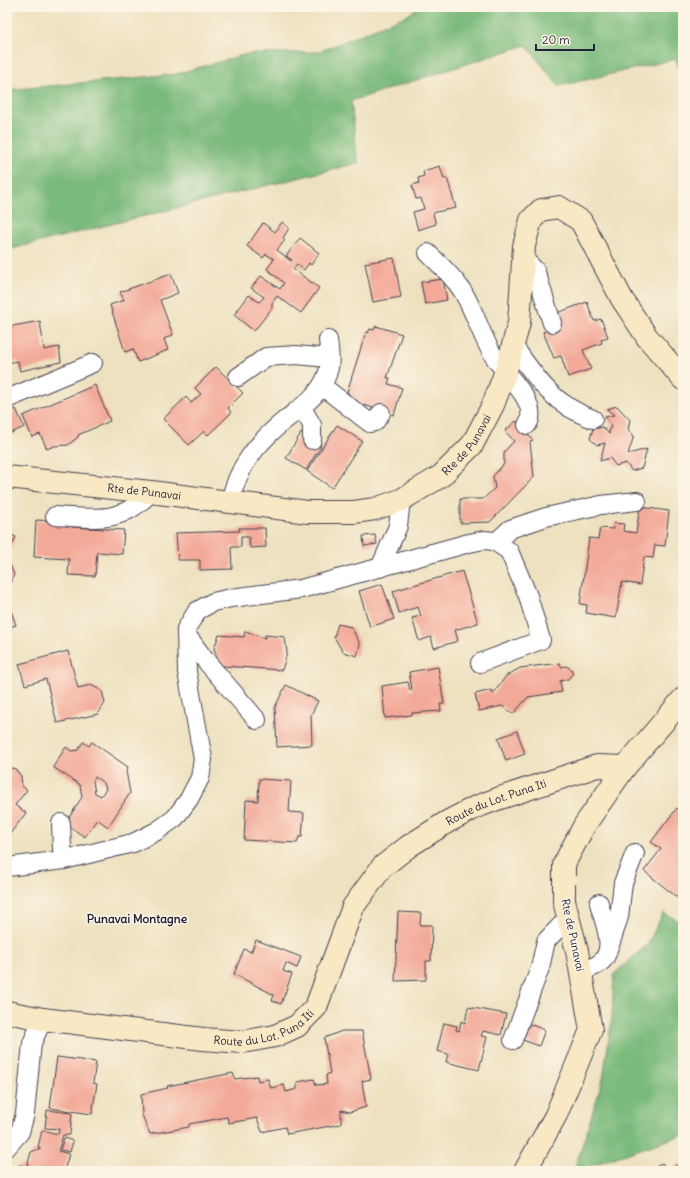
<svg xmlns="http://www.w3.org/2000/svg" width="690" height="1178" font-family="Delius,sans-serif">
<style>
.forest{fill:#7aba7b;stroke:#4e6e5b}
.building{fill:#f3a998;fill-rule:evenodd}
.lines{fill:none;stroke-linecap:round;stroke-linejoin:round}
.street-casing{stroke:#413f4f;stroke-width:20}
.secondary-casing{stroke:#413f4f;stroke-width:24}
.street{stroke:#fff;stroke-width:18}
.secondary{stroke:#f8e8c3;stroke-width:22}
.labels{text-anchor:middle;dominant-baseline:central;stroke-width:3;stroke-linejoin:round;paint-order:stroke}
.street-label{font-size:11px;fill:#22223b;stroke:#fcf5e5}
.neighbourhood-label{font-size:12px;font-weight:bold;fill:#22223b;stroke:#fcf5e5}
</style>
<rect width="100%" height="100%" fill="#fcf5e5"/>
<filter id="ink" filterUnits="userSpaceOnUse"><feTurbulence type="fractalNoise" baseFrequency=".025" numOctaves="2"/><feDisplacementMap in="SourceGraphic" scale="8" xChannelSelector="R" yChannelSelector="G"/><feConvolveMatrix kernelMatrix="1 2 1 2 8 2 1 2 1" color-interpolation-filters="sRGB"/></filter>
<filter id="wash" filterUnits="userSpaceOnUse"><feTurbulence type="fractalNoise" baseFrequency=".012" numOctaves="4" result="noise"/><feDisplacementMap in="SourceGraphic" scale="16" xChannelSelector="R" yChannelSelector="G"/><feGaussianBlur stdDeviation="0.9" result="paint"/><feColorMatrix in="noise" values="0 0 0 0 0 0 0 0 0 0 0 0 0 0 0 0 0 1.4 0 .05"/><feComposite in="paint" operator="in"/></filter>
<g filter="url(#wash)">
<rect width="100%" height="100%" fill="#eee1c0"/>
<g class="forest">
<path d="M 419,7 L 683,7 L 683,86 L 676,59 L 559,86 L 526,45 L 351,101 L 358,163 L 7,250 L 7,90 L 176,74 L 247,54 L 318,52 L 408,15 Z"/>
<path d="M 663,913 L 683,923 L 683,1135 L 574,1171 L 603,1079 L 612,1017 L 614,974 L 648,944 Z"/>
</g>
<g id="blocks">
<g class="building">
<path d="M 440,166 L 444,179 L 447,178 L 456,208 L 436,212 L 433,214 L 436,224 L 418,230 L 413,212 L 424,209 L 421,198 L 416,199 L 412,185 L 419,183 L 418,178 L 424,176 L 423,171 Z"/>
<path d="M 282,222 L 289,228 L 283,238 L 285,240 L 277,250 L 291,261 L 292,260 L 286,256 L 300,238 L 319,253 L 311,265 L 309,263 L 304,270 L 297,264 L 293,269 L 319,288 L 301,313 L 277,296 L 272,303 L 272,308 L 254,331 L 234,315 L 249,295 L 259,302 L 264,297 L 251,288 L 261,276 L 280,289 L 284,283 L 267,269 L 274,259 L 266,254 L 263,258 L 247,246 L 263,223 L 275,232 Z"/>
<path d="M 394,258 L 401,297 L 373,302 L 365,263 Z"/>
<path d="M 171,274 L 178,293 L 160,300 L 173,335 L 164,339 L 168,350 L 138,362 L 133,349 L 125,352 L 110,305 L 124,300 L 120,292 Z"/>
<path d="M 443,279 L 447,300 L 425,304 L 421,282 Z"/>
<path d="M 587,302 L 594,321 L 601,319 L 608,337 L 601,339 L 602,343 L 583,350 L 591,369 L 568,377 L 561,356 L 554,358 L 543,332 L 558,326 L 554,314 Z"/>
<path d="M 40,321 L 44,350 L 59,347 L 61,362 L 20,371 L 18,361 L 7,363 L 7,327 Z"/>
<path d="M 376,326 L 402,334 L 387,378 L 390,378 L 388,384 L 402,388 L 394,415 L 349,400 L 350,396 L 347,392 L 366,332 L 368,333 L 370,329 L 374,330 Z"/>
<path d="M 216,367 L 243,393 L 228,408 L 231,413 L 208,435 L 204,431 L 189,445 L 163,419 L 186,397 L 191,403 L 201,394 L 195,388 Z"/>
<path d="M 95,385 L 110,421 L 78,435 L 78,437 L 68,445 L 54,446 L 47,449 L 40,434 L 32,437 L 23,416 Z"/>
<path d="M 617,406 L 630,420 L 628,429 L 634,436 L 628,454 L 647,449 L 642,468 L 632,471 L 626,463 L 616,466 L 610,458 L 600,461 L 605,443 L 597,445 L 590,439 L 593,429 L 603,427 L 609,434 L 611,424 L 605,417 L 614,415 L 607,409 Z"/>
<path d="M 16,409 L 24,427 L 7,435 L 7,413 Z"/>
<path d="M 516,421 L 533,440 L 530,442 L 534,477 L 490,522 L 460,523 L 460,499 L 483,499 L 495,488 L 493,476 L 504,464 L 504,452 L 514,441 L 505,431 Z"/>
<path d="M 337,425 L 362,441 L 332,488 L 307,471 Z"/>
<path d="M 301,433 L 321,446 L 306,470 L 286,458 Z"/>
<path d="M 640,507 L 669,511 L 665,546 L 655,545 L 653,558 L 644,557 L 640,585 L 622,582 L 616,618 L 586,613 L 587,605 L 580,604 L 589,538 L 598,539 L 600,528 L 613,529 L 614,523 L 624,524 L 623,531 L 636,533 Z"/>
<path d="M 36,520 L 72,522 L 72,527 L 124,530 L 122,554 L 97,552 L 95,576 L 68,575 L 69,559 L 34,557 Z"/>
<path d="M 239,528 L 265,528 L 266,547 L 250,548 L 249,537 L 241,537 L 241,547 L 231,547 L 232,569 L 200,570 L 200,560 L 178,560 L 176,533 L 240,531 Z"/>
<path d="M 7,533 L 16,537 L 7,555 Z"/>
<path d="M 375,535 L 377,544 L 364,546 L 363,536 Z"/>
<path d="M 7,557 L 14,575 L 7,589 Z"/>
<path d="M 462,571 L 478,623 L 455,630 L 458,641 L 434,648 L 431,637 L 419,641 L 412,618 L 421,616 L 418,607 L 399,613 L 393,591 Z"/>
<path d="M 382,584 L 394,619 L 370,627 L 359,591 Z"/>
<path d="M 7,600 L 16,625 L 7,628 Z"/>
<path d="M 338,624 L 351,627 L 360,644 L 357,656 L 343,652 L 334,637 Z"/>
<path d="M 245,631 L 265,638 L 265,635 L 285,637 L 287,653 L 282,670 L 223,666 L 218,663 L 214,648 L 219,635 L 244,637 Z"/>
<path d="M 68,651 L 78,688 L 91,685 L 102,691 L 105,703 L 98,714 L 57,723 L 46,679 L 25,685 L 19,664 Z"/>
<path d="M 560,663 L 561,667 L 566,666 L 571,669 L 573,673 L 568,679 L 560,681 L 562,692 L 528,697 L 513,714 L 502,706 L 479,711 L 475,694 L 492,690 L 493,694 L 506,676 L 520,668 Z"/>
<path d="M 438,667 L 444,704 L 440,704 L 441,711 L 412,713 L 412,715 L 385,718 L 382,686 L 408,682 L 410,691 L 412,690 L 409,672 Z"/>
<path d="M 286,685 L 318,701 L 311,715 L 312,745 L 277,747 L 275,707 Z"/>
<path d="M 517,731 L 525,754 L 506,761 L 498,738 Z"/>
<path d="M 83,742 L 89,746 L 92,742 L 128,767 L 126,771 L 130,793 L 108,827 L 97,819 L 85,837 L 65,824 L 82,797 L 80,785 L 53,767 L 66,747 L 71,751 L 78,750 ZM 95,777 L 104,783 L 106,789 L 101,796 L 95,793 L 93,781 Z"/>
<path d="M 14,768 L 21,776 L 22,786 L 27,790 L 15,805 L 26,813 L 9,835 L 7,834 L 7,769 Z"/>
<path d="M 259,779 L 291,781 L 289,812 L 304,813 L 302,837 L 299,837 L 297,843 L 244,840 L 246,800 L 258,801 Z"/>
<path d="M 677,808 L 683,813 L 683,902 L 644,871 L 661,849 L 651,842 Z"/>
<path d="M 398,912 L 421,913 L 420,925 L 432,925 L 431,961 L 426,961 L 426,980 L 395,981 Z"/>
<path d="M 256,940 L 301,957 L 297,968 L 286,963 L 283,971 L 292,974 L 281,1004 L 272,1001 L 274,995 L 234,974 L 244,949 L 251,952 Z"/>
<path d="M 468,1007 L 506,1014 L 501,1035 L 483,1031 L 481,1036 L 487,1037 L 479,1070 L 446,1062 L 448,1054 L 437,1051 L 444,1023 L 457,1026 L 456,1030 L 459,1031 L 461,1021 L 465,1023 Z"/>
<path d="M 529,1024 L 545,1030 L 539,1046 L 523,1040 Z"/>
<path d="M 342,1031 L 362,1031 L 371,1079 L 362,1081 L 366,1107 L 350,1112 L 341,1110 L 341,1124 L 287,1134 L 285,1127 L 262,1132 L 257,1118 L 229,1123 L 227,1117 L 189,1124 L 189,1127 L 150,1134 L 142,1115 L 141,1094 L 168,1088 L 167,1086 L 233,1073 L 235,1079 L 257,1076 L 258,1081 L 268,1079 L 271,1088 L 284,1085 L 286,1092 L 297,1089 L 297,1082 L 314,1079 L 316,1085 L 327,1084 L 326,1075 L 330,1073 L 324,1038 Z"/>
<path d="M 57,1057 L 96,1062 L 93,1083 L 97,1084 L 92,1114 L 50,1108 Z"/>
<path d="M 47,1110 L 72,1113 L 70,1135 L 63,1135 L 58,1151 L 69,1154 L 64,1171 L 17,1171 L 19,1165 L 27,1167 L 31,1152 L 41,1148 L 38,1147 L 42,1130 L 58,1134 L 59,1129 L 45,1128 Z"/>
<path d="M 64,1138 L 73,1141 L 70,1152 L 60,1150 Z"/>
<path d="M 683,1160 L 683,1171 L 669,1171 Z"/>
<path d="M 662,1163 L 668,1171 L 651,1171 Z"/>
</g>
</g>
</g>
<g filter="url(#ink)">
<use href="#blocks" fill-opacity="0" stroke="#413f4f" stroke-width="1"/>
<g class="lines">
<g class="street-casing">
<g id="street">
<path d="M 428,253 C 440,265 454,277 463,292 C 475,312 481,335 493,355 C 503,373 542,404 527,425"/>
<path d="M 523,258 L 535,270 L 539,281 L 552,323"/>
<path d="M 513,345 C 536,378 553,405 593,419"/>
<path d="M 238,377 L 266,357 L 296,355 L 329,358"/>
<path d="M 322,386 L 370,423 L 375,422 L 381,413"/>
<path d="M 7,399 L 93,363"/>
<path d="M 302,408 L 312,425 L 312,440"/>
<path d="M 230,503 C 237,467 257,443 285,420 C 303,406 324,392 329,368 C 331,360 329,348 328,340"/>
<path d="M 55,516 C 96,518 121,525 151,492"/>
<path d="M 496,542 L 510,529 L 546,517 L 601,505 L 637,501"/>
<path d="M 380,568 L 398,526 L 401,500"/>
<path d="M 186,634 L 205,660 L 257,720"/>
<path d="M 61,823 L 62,849 L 67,859"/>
<path d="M 7,867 L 64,860 L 133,843 L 157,831 L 175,818 L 189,799 L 200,778 L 203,759 L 187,672 L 186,629 L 197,611 L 213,602 L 231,598 L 301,589 L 469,543 L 484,540 L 494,541 L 509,551 L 528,596 L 541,640 L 480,663"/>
<path d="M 610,945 L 619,917 L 623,883 L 635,853"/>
<path d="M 581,972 C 587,969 596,967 601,962 C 617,948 603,921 599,903"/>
<path d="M 513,1040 L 540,968 L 546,941 L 569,917"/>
<path d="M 7,1147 L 20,1132 L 25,1114 L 32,1043 L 43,1019"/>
</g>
</g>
<g class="secondary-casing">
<g id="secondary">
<path id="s1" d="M 7,477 L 151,492 L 308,512 L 354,512 L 375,509 L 401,500 L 441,476 L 472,445 L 493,405 L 506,371 L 513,345 L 519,323 L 524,246 L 531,220 L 541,210 L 559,207 L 581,221 L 622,299 L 647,337 L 683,379"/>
<path id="s2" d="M 7,1012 L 43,1019 L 203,1039 L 242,1042 L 275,1036 L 297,1026 L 316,1007 L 353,907 L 382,867 L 409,846 L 447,822 L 476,807 L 500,798 L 597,766 L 625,767"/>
<path d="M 525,1171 L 556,1115 L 591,1030 L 577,951 L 564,901 L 564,864 L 584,826 L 625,767 L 683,699"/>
</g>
</g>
<use href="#street" class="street"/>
<use href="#secondary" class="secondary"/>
</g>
</g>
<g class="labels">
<g class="street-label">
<text stroke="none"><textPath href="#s1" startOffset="485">Rte de Punavai</textPath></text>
<text stroke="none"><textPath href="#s1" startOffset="138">Rte de Punavai</textPath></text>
<text stroke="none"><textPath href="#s2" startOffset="610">Route du Lot. Puna Iti</textPath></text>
<text transform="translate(573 935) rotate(78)">Rte de Punavai</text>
<text stroke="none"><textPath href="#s2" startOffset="262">Route du Lot. Puna Iti</textPath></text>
</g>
<g class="neighbourhood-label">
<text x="137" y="918">Punavai Montagne</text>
</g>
</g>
<rect width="690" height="1178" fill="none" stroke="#fcf5e5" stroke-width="24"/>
<path d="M536 44v6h58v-6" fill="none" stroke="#22223b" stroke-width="2"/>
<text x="542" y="44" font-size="12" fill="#22223b" stroke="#fcf5e5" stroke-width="3" paint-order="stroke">20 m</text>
</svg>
